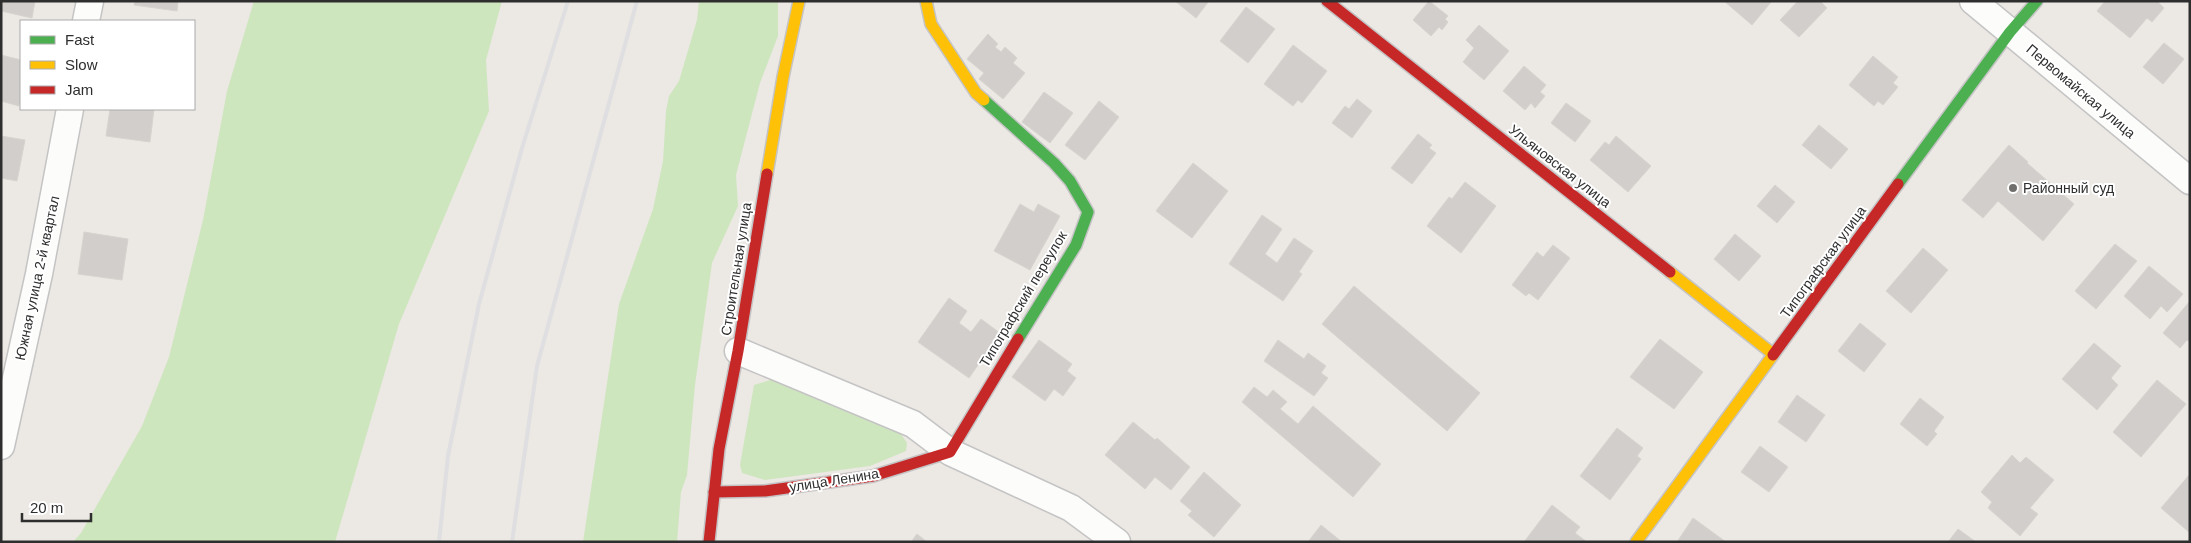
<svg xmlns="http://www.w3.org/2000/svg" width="2191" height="543" font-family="Arial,sans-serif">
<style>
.green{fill:#cee6be}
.building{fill:#d1cecb;stroke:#d7d4d0}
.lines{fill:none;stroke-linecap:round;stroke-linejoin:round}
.street-casing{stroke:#c5c4c5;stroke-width:29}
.fast-casing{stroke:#c5c4c5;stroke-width:14}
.slow-casing{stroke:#c5c4c5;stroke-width:14}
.jam-casing{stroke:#c5c4c5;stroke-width:14}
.street{stroke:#fcfcfb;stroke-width:26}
.fast{stroke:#4caf50;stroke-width:11}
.slow{stroke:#ffc107;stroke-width:11}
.jam{stroke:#c62828;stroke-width:11}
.rail{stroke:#dfdfe1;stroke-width:4}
.poi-dot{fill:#706f6e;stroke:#fff;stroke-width:2}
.labels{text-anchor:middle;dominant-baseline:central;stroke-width:4;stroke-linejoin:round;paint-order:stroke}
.street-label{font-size:14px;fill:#2e2e2e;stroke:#fff}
.poi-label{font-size:14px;fill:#2e2e2e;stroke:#fff;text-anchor:start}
</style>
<rect width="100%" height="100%" fill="#ece8e4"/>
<g class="green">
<path d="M 254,1 L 502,1 L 486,60 L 489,111 L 399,324 L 335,542 L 73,542 L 81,533 L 142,426 L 169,357 L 203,220 L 227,91 Z"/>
<path d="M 699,1 L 778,1 L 778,36 L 760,83 L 736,175 L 738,206 L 712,263 L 695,385 L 687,475 L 681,492 L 677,542 L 583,542 L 619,304 L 653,209 L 663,161 L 666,111 L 669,96 L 679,81 L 697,20 Z"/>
<path d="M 777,378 L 899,431 L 907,443 L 906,451 L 870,466 L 765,480 L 742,473 L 740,465 L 754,385 Z"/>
</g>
<g class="building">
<path d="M 1,1 L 35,1 L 32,18 L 1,11 Z"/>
<path d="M 135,1 L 178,1 L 177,11 L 134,5 Z"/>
<path d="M 1175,1 L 1209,1 L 1196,18 Z"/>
<path d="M 1429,1 L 1448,16 L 1445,19 L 1448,22 L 1442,30 L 1439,27 L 1431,36 L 1413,20 Z"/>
<path d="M 1724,1 L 1772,1 L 1752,25 Z"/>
<path d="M 1798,1 L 1820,1 L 1827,8 L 1799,37 L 1780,20 Z"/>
<path d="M 2105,1 L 2157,1 L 2164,8 L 2152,22 L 2147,18 L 2130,38 L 2097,11 Z"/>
<path d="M 1246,7 L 1275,29 L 1248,63 L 1220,41 Z"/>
<path d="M 1479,25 L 1509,51 L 1484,80 L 1463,62 L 1474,48 L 1466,40 Z"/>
<path d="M 988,34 L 998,44 L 995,47 L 1001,52 L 1005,47 L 1017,58 L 1013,63 L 1025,73 L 1003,99 L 979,79 L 984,73 L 967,59 Z"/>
<path d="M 2164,43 L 2184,59 L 2163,84 L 2143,67 Z"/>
<path d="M 1293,45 L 1327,71 L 1302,103 L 1298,100 L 1293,106 L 1264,84 Z"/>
<path d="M 1,55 L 21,60 L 21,98 L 19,106 L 1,101 Z"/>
<path d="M 1873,56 L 1898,77 L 1893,83 L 1898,87 L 1883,105 L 1878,101 L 1874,106 L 1849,85 Z"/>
<path d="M 1524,66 L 1546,85 L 1540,92 L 1545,96 L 1535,108 L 1531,103 L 1525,110 L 1503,91 Z"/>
<path d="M 1044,92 L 1073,113 L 1050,143 L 1022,122 Z"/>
<path d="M 1357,99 L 1372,111 L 1352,138 L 1332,123 L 1345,106 L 1349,109 Z"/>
<path d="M 1099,101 L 1119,117 L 1085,160 L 1065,145 Z"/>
<path d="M 1566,103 L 1591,121 L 1575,142 L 1551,123 Z"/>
<path d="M 110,109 L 154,109 L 150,142 L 106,136 Z"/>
<path d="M 1819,125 L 1848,149 L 1831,169 L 1802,145 Z"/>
<path d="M 1418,134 L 1432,145 L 1429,148 L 1436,153 L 1412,184 L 1391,168 Z"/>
<path d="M 1,136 L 25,140 L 17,181 L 1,178 Z"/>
<path d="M 1616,136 L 1651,166 L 1628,192 L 1590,160 L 1605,142 L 1609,145 Z"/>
<path d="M 2009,145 L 2028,162 L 2027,163 L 2074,204 L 2043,241 L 1998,201 L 1983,218 L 1962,200 Z"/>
<path d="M 1193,163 L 1228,191 L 1192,238 L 1156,211 Z"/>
<path d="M 1465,182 L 1496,206 L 1461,253 L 1427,226 L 1449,197 L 1452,199 Z"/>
<path d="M 1775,185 L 1795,202 L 1777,223 L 1757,206 Z"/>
<path d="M 1020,204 L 1034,212 L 1038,204 L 1060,216 L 1030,270 L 994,251 Z"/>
<path d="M 1262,215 L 1282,229 L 1265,254 L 1277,263 L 1294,238 L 1313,251 L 1299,272 L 1302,274 L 1283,301 L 1229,264 Z"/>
<path d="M 84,232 L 128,239 L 122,280 L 78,274 Z"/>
<path d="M 1735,234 L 1761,256 L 1739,281 L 1714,259 Z"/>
<path d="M 2115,244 L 2137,261 L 2096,309 L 2075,291 Z"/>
<path d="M 1553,245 L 1570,258 L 1538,300 L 1529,293 L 1526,296 L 1512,285 L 1537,252 L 1543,257 Z"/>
<path d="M 1923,248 L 1948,270 L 1911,313 L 1886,291 Z"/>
<path d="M 2149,266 L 2183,294 L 2167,312 L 2161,306 L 2150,319 L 2124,296 Z"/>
<path d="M 1354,286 L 1480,393 L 1447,431 L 1322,324 Z"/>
<path d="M 949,298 L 967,311 L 959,323 L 971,332 L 981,319 L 1000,333 L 969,378 L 918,342 Z"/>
<path d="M 2190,301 L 2190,342 L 2187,340 L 2180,348 L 2163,333 Z"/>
<path d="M 1860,323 L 1886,344 L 1864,372 L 1838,351 Z"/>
<path d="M 1660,339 L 1703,372 L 1674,409 L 1630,377 Z"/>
<path d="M 1039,340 L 1072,364 L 1067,371 L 1076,378 L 1063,396 L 1054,389 L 1045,401 L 1012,377 Z"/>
<path d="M 1278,340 L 1304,359 L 1308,353 L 1326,366 L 1321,373 L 1328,378 L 1314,396 L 1264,361 Z"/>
<path d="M 2094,343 L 2121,366 L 2111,378 L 2118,385 L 2097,410 L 2062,379 Z"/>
<path d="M 2157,380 L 2186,404 L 2141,457 L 2113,432 Z"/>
<path d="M 1254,387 L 1267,397 L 1273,390 L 1287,402 L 1280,409 L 1298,424 L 1313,406 L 1381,464 L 1353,497 L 1242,402 Z"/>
<path d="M 1797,395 L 1825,415 L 1806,442 L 1778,422 Z"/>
<path d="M 1920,398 L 1944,417 L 1934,431 L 1937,434 L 1927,446 L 1900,424 Z"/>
<path d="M 1133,422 L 1155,440 L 1157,438 L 1190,467 L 1171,490 L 1155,477 L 1145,489 L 1105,455 Z"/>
<path d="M 1617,428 L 1643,448 L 1637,456 L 1641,459 L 1610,500 L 1580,476 Z"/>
<path d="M 1760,446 L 1788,467 L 1769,492 L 1741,472 Z"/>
<path d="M 2012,455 L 2020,463 L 2026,457 L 2054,480 L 2030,508 L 2038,514 L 2020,536 L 1988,508 L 1992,502 L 1981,492 Z"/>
<path d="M 1204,472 L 1241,505 L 1214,537 L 1188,515 L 1192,511 L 1180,501 Z"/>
<path d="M 2190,474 L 2190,533 L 2161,508 Z"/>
<path d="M 1552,505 L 1580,527 L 1575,533 L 1587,542 L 1524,542 Z"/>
<path d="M 1693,518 L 1726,542 L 1677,542 Z"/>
<path d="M 1321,525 L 1342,542 L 1308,542 Z"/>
<path d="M 1958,529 L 1976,542 L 1948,542 Z"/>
<path d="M 917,534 L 927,542 L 911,542 Z"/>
</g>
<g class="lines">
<g class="street-casing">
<g id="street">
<path d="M 1973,1 L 2190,181"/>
<path d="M 86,21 L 90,1"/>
<path d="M 738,351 L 913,424 L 950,452 L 1071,508 L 1117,542"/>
<path d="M 1,446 L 39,274 L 70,109"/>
</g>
</g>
<g class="fast-casing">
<g id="fast">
<path d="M 984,100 L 1054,163 L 1070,181 L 1088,212 L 1076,245 L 1018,339"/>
<path d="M 1898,184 L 2010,32 L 2037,1"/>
</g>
</g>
<g class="slow-casing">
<g id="slow">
<path d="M 926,1 L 931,24 L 976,93 L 984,100"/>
<path d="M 767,174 L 783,77 L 799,1"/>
<path d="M 1670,272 L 1773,354"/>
<path d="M 1636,542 L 1773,355"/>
</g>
</g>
<g class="jam-casing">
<g id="jam">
<path d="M 1327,1 L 1670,272"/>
<path d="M 1773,355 L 1898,184"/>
<path d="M 714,492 L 765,491 L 873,476 L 950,452 L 1018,339"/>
<path d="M 709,542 L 719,449 L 738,351 L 767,174"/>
</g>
</g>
<use href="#street" class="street"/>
<use href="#fast" class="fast"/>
<use href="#slow" class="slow"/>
<use href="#jam" class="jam"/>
<g class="rail">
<path d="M 439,542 L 448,456 L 479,304 L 522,148 L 568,1"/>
<path d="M 512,542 L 537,366 L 637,1"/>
</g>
</g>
<circle class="poi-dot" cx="2013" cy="188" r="5"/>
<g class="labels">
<g class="street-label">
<text transform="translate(2081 91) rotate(40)">Первомайская улица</text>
<text transform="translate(1560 166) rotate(38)">Ульяновская улица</text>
<text transform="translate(1823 262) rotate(-54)">Типографская улица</text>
<text transform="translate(736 269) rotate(-81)">Строительная улица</text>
<text transform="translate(37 278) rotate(-78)">Южная улица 2-й квартал</text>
<text transform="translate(1023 299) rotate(-59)">Типографский переулок</text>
<text transform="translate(834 480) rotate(-9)">улица Ленина</text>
</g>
<g class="poi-label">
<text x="2023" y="188">Районный суд</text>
</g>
</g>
<rect width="2191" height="543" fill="none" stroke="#2e2e2e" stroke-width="5"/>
<rect x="20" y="20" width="175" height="90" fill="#ffffff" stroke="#ababab"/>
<rect x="30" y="36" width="25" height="8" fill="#4caf50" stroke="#ababab"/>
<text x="65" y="45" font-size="15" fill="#2e2e2e">Fast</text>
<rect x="30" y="61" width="25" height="8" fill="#ffc107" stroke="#ababab"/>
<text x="65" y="70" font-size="15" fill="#2e2e2e">Slow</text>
<rect x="30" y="86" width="25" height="8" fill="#c62828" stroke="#ababab"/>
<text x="65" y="95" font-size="15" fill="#2e2e2e">Jam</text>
<path d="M22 513v8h69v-8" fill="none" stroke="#2e2e2e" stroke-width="2.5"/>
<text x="30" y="513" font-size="15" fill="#2e2e2e" stroke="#ffffff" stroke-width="4" paint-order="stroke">20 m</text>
</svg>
